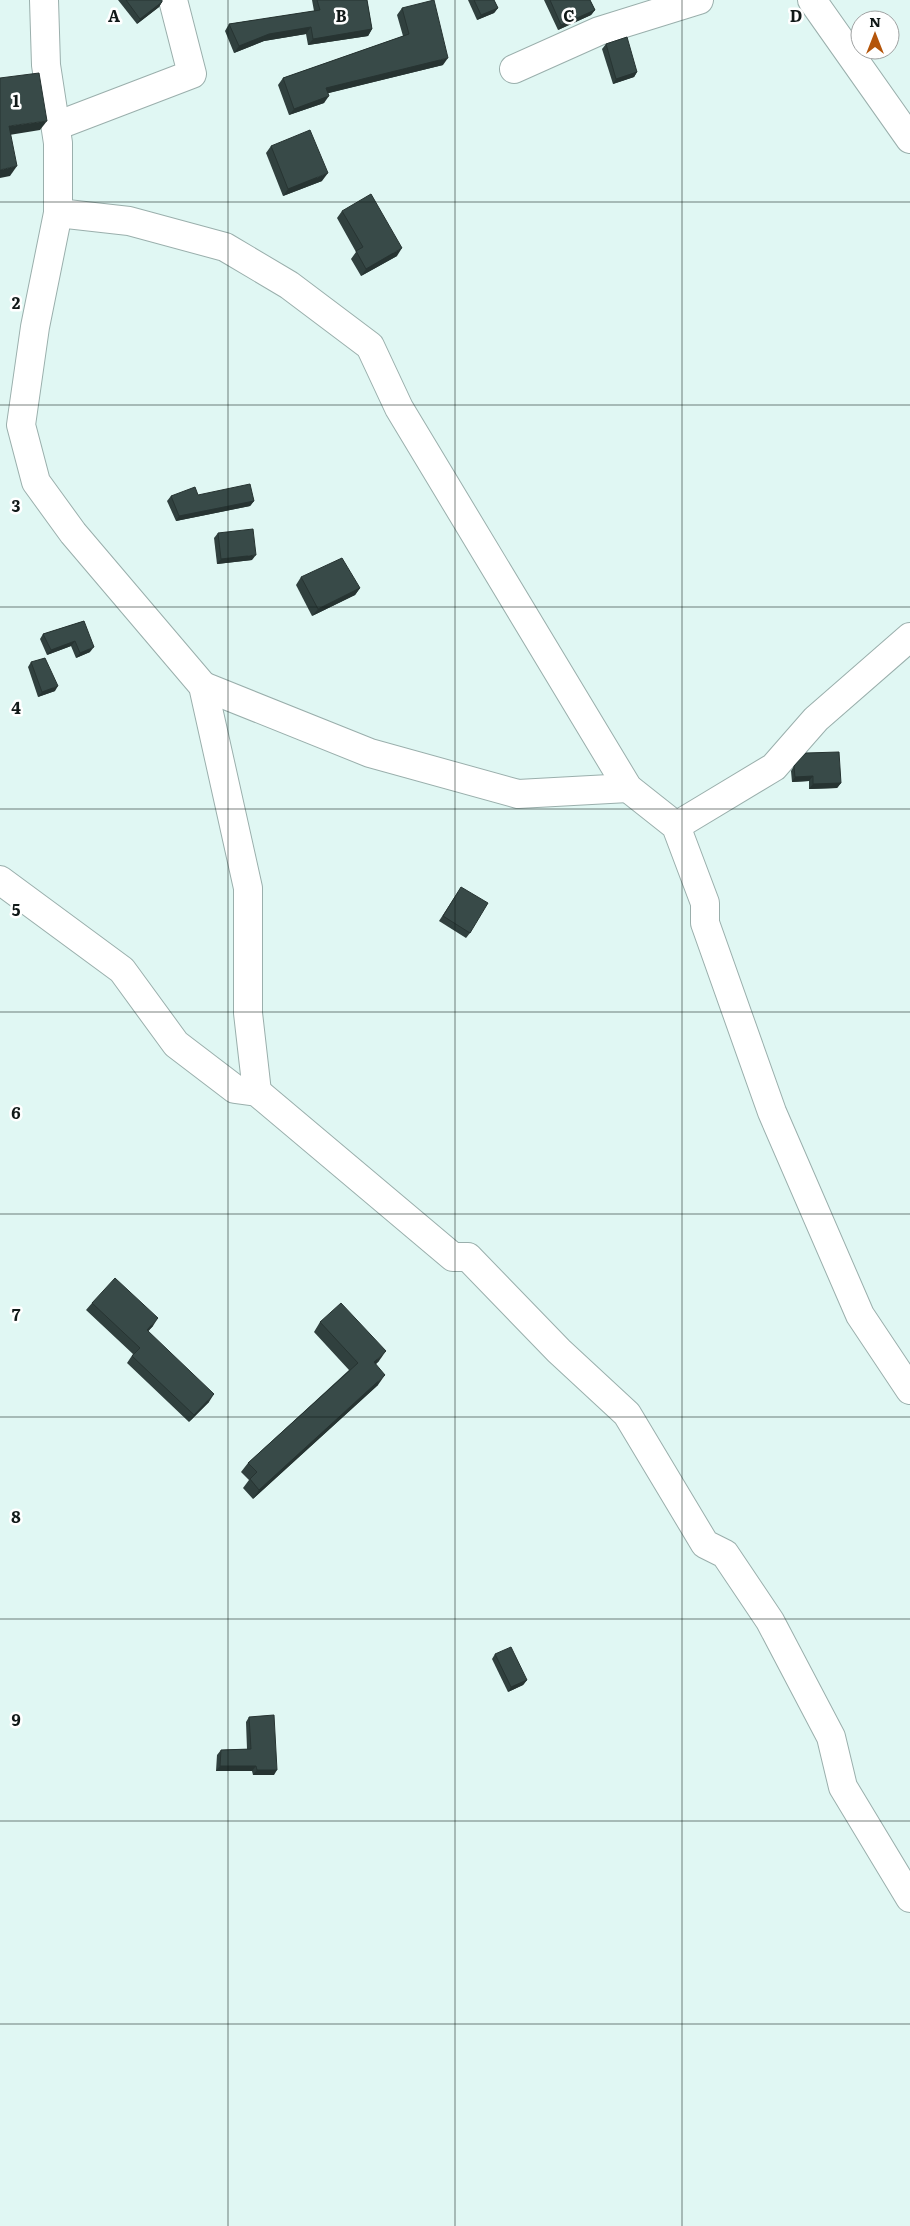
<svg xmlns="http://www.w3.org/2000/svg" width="910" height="2226" font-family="Literata,serif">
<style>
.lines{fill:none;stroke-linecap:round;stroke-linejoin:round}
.minor-casing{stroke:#9aafac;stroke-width:30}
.minor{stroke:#fff;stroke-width:28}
.wall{fill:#30403e}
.shaded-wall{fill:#273432}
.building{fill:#384a48;stroke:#273432}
.grid{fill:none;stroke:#111918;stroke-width:1;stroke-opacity:0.55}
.grid-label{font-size:16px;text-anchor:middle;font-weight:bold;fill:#111918;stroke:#fff;stroke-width:5;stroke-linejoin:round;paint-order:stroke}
</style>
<rect width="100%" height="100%" fill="#e0f7f3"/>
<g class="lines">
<g class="minor-casing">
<g id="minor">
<path d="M 44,0 L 46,65 L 58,143 L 58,213 L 35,327 L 21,425 L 36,482 L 73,533 L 203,686 L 248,888 L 248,1013 L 257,1092"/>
<path d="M 812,0 L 910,139"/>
<path d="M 514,69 L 599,31 L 699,0"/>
<path d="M 56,126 L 192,74 L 173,0"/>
<path d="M 58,213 L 129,221 L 225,247 L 289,285 L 370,346 L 399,408 L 628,788 L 676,826 L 705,903 L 705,923 L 772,1112 L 860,1315 L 910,1390"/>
<path d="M 203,686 L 370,753 L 518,794 L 628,788"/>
<path d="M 676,826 L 774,767 L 816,719 L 910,637"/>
<path d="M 0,880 L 122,970 L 176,1044 L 235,1089 L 257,1092 L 453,1257 L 468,1257 L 559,1351 L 627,1414 L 705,1544 L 725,1554 L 770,1621 L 831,1737 L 843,1787 L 910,1898"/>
</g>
</g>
<use href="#minor" class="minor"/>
</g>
<g class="wall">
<path d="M 118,0 L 162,0 L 162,2 L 159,7 L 137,24 Z"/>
<path d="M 312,0 L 367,0 L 372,29 L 368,36 L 308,45 L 306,34 L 264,41 L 234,53 L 225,31 L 229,24 L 314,11 Z"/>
<path d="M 468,0 L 494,0 L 498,8 L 494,13 L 477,20 Z"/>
<path d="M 544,0 L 590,0 L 595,10 L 591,15 L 558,30 Z"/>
<path d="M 402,8 L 443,65 L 328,93 L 324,103 L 289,115 L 278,85 L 283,78 L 403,36 L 397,15 Z"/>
<path d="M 606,44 L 637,72 L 634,77 L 613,84 L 602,49 Z"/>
<path d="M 271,146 L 322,181 L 283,196 L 266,153 Z"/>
<path d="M 342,211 L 397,256 L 361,276 L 351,259 L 356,252 L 337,218 Z"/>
<path d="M 198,495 L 254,501 L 250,506 L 176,521 L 167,501 L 171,496 Z"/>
<path d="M 218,533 L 252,560 L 217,564 L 214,538 Z"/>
<path d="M 301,577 L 360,588 L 355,595 L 312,616 L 296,585 Z"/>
<path d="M 84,621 L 90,652 L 76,658 L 71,646 L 47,655 L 40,639 L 43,634 Z"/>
<path d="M 31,662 L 55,691 L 38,697 L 28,667 Z"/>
<path d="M 794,766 L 841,783 L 837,788 L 809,789 L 809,781 L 792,782 L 791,771 Z"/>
<path d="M 458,892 L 470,933 L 466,938 L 439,921 Z"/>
<path d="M 92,1303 L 153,1326 L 148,1331 L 209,1402 L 189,1422 L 127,1363 L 133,1354 L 86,1310 Z"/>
<path d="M 320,1322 L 379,1361 L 376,1364 L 378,1385 L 253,1499 L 243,1488 L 249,1480 L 241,1472 L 248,1463 L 349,1370 L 314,1332 Z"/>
<path d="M 495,1654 L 527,1680 L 523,1685 L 508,1692 L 492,1659 Z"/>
<path d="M 249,1717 L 274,1775 L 253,1775 L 252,1771 L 216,1771 L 217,1755 L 221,1750 L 247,1749 L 246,1722 Z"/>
</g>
<g class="shaded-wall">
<path d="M 162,2 L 159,7 L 137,24 L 140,19 Z"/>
<path d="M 498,8 L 494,13 L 477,20 L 481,15 Z"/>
<path d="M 595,10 L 591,15 L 558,30 L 561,25 Z"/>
<path d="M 311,27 L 306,34 L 264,41 L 234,53 L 239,46 L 269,34 Z"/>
<path d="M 372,29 L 368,36 L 308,45 L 313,39 Z"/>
<path d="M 448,58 L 443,65 L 321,95 L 326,88 Z"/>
<path d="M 637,72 L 634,77 L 613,84 L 616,79 Z"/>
<path d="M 329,96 L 324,103 L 289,115 L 294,109 Z"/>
<path d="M 47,121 L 40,130 L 3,136 L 9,126 Z"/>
<path d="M 17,166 L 10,176 L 0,178 L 0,170 Z"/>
<path d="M 328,173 L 322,181 L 283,196 L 288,189 Z"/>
<path d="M 402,248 L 397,256 L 361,276 L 366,269 Z"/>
<path d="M 254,501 L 250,506 L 176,521 L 179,516 Z"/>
<path d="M 256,555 L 252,560 L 217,564 L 221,559 Z"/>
<path d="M 360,588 L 355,595 L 312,616 L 318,609 Z"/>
<path d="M 75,641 L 71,646 L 47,655 L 51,650 Z"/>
<path d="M 94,647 L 90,652 L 76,658 L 80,653 Z"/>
<path d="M 58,686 L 55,691 L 38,697 L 42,692 Z"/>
<path d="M 813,776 L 809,781 L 792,782 L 795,777 Z"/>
<path d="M 841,783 L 837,788 L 809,789 L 813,784 Z"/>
<path d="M 158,1318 L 153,1326 L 142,1338 L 147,1330 Z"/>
<path d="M 386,1351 L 379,1361 L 367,1372 L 374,1362 Z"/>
<path d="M 385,1375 L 378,1385 L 253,1499 L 259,1490 Z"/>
<path d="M 214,1394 L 209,1402 L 189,1422 L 194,1415 Z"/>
<path d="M 527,1680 L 523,1685 L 508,1692 L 511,1687 Z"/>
<path d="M 220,1766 L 256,1766 L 252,1771 L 216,1771 Z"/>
<path d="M 257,1770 L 277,1770 L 274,1775 L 253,1775 Z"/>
</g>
<g class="building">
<path d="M 126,0 L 162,0 L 162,2 L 140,19 Z"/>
<path d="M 317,0 L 367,0 L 372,29 L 313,39 L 311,27 L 269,34 L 239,46 L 229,24 L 320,10 Z"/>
<path d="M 434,0 L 448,58 L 326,88 L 329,96 L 294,109 L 283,78 L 409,34 L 402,8 Z"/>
<path d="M 474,0 L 494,0 L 498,8 L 481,15 Z"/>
<path d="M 550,0 L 590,0 L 595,10 L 561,25 Z"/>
<path d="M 627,37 L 637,72 L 616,79 L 606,44 Z"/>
<path d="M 39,73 L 47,121 L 9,126 L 17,166 L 0,170 L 0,78 Z"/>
<path d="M 310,130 L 328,173 L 288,189 L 271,146 Z"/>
<path d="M 371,194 L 402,248 L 366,269 L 356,251 L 363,247 L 342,211 Z"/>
<path d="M 250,484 L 254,501 L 179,516 L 171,496 L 195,487 L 198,495 Z"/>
<path d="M 253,529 L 256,555 L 221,559 L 218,533 Z"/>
<path d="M 342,558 L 360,588 L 318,609 L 301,577 Z"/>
<path d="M 84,621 L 94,647 L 80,653 L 75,641 L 51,650 L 43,634 Z"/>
<path d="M 45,658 L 58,686 L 42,692 L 31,662 Z"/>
<path d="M 839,752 L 841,783 L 813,784 L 813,776 L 795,777 L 794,766 L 806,753 Z"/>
<path d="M 461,887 L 488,903 L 470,933 L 443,916 Z"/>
<path d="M 115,1278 L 158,1318 L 147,1330 L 214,1394 L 194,1415 L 132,1356 L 140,1348 L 92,1303 Z"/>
<path d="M 341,1303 L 386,1351 L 374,1362 L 385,1375 L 259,1490 L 250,1479 L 257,1472 L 248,1463 L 358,1363 L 320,1322 Z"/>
<path d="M 511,1647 L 527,1680 L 511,1687 L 495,1654 Z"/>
<path d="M 274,1715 L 277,1770 L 257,1770 L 256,1766 L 220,1766 L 221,1750 L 251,1749 L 249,1717 Z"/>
</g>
<path class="grid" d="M 228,0 L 228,2226M 455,0 L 455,2226M 682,0 L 682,2226M 0,202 L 910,202M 0,405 L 910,405M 0,607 L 910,607M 0,809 L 910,809M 0,1012 L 910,1012M 0,1214 L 910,1214M 0,1417 L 910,1417M 0,1619 L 910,1619M 0,1821 L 910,1821M 0,2024 L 910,2024"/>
<g class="grid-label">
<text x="114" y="22">A</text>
<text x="341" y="22">B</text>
<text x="569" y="22">C</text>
<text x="796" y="22">D</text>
<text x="16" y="107">1</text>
<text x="16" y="309">2</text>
<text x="16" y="512">3</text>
<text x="16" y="714">4</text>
<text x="16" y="916">5</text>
<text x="16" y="1119">6</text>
<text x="16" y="1321">7</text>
<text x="16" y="1523">8</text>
<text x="16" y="1726">9</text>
</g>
<g transform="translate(875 35)"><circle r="24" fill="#ffffff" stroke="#a0a3a3"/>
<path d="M0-4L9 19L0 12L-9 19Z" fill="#b4550a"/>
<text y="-8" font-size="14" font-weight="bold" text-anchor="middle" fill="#111918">N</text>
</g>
</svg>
